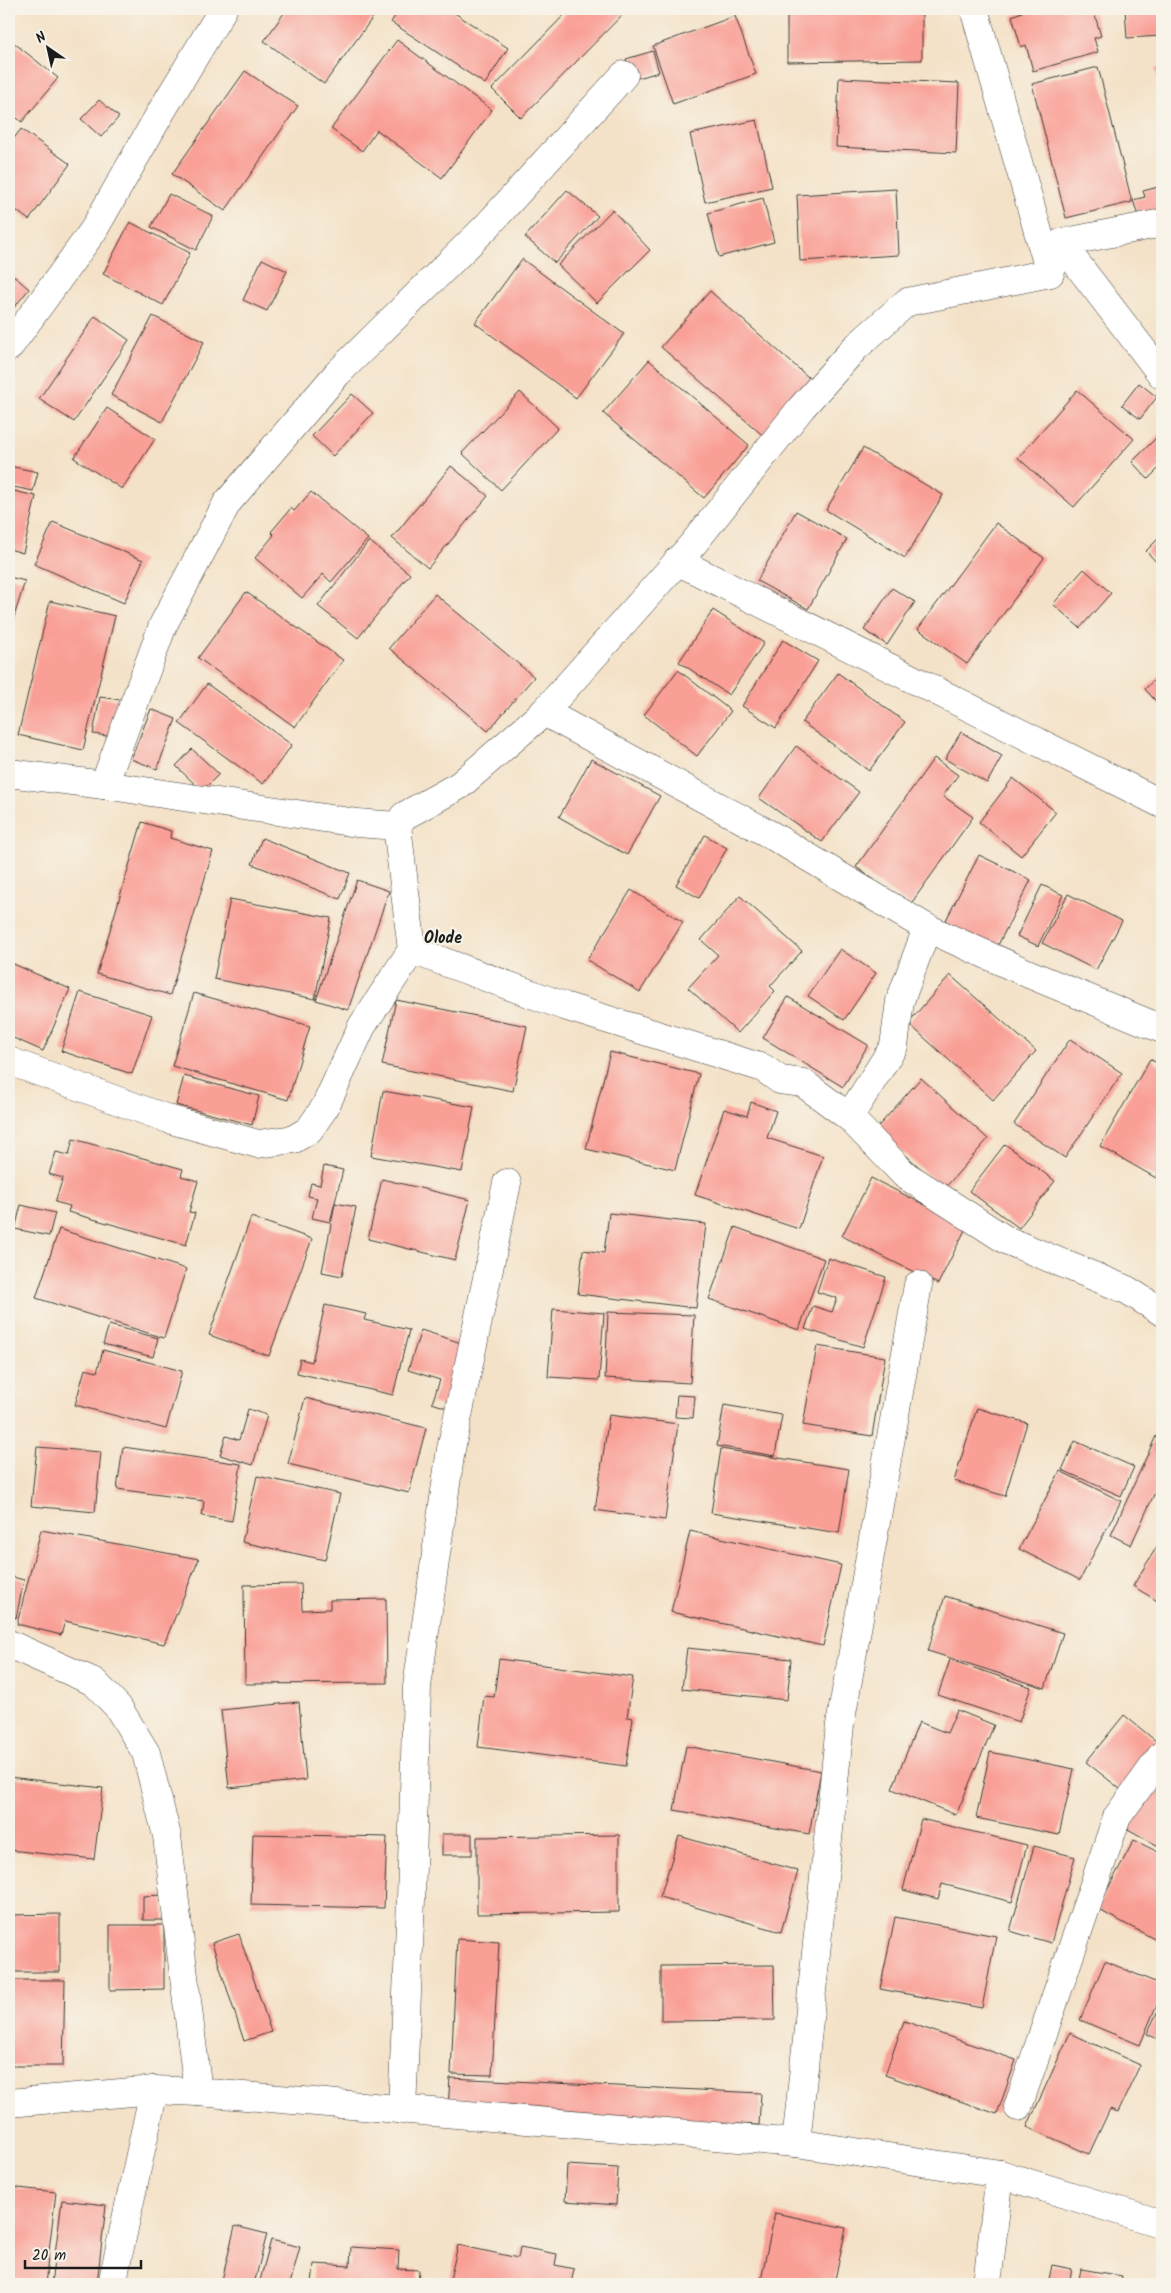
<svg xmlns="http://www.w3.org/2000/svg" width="1171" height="2293" font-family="Kalam,sans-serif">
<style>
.building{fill:#f99f95}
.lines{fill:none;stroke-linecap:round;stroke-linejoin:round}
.street-casing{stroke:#3c3a36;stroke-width:29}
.street{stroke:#fff;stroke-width:28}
.labels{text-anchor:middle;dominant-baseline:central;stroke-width:4.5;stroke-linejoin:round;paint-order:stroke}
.quarter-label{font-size:16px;font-weight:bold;fill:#1c1c1c;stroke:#f7f3e8}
</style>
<rect width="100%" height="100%" fill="#f7f3e8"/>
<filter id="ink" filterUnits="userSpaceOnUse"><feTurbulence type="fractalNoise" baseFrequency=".02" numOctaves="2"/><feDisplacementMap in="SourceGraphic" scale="10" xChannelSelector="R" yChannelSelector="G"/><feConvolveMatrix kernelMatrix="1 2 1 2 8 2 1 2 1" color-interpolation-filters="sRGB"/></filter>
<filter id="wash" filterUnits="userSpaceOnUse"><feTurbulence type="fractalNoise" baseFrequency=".0096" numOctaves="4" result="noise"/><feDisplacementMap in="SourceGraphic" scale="20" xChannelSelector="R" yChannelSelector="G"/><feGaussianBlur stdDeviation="1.12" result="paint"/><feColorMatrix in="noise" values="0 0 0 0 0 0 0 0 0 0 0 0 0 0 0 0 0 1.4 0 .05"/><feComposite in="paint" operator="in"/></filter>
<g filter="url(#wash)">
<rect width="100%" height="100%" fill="#f4e2c8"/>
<g id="blocks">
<g class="building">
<path d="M 287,9 L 379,9 L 324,84 L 264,41 Z"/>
<path d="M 400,9 L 456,9 L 453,12 L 508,48 L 485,84 L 391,22 Z"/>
<path d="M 570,9 L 628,9 L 521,118 L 492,89 Z"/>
<path d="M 787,9 L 922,9 L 922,60 L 787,62 Z"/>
<path d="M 1020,9 L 1093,9 L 1101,36 L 1094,38 L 1098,52 L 1033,71 L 1026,45 L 1021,47 L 1012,16 L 1022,12 Z"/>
<path d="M 1125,9 L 1162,9 L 1162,36 L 1127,38 Z"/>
<path d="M 735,16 L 756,74 L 673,104 L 653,46 Z"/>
<path d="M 9,39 L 58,78 L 22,122 L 9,112 Z"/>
<path d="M 397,40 L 492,110 L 442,178 L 377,130 L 362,151 L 331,129 Z"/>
<path d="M 653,51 L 659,72 L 631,80 L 626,59 Z"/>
<path d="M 1098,67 L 1132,202 L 1066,218 L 1032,84 Z"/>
<path d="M 1162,67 L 1162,90 L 1155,69 Z"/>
<path d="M 245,71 L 298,106 L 225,211 L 172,174 Z"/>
<path d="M 839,78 L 959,83 L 956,153 L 836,147 Z"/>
<path d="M 99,100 L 119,117 L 101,137 L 81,119 Z"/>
<path d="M 757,120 L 772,187 L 705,202 L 690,134 Z"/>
<path d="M 21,129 L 70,164 L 29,220 L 9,205 L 9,145 Z"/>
<path d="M 1162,186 L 1162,216 L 1140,222 L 1133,200 L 1145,197 L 1143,191 Z"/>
<path d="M 896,189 L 899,255 L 800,261 L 797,195 Z"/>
<path d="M 567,190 L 598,216 L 555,263 L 525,237 Z"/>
<path d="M 169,194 L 213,216 L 196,250 L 151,227 Z"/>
<path d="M 763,198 L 774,242 L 719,257 L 708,213 Z"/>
<path d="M 612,210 L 650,250 L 597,303 L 558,265 Z"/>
<path d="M 130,222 L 190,253 L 163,305 L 103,274 Z"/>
<path d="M 262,259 L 287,271 L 267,311 L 243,300 Z"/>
<path d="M 522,259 L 624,334 L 576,398 L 475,323 Z"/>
<path d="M 13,275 L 29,289 L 9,314 L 9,279 Z"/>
<path d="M 710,291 L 816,384 L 767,439 L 661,347 Z"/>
<path d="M 95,316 L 129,340 L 74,422 L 39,399 Z"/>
<path d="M 153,316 L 204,342 L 162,422 L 111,395 Z"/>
<path d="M 649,360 L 749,445 L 704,498 L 603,413 Z"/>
<path d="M 1139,383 L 1157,397 L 1140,419 L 1122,405 Z"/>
<path d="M 1077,390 L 1134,439 L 1074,507 L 1018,458 Z"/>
<path d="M 520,392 L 558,428 L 501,490 L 462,453 Z"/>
<path d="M 352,394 L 373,413 L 333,456 L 312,436 Z"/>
<path d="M 107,408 L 155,439 L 122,489 L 74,458 Z"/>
<path d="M 1162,432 L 1162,465 L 1148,479 L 1132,462 Z"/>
<path d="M 863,448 L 943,495 L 905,558 L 826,510 Z"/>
<path d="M 9,466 L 38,472 L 33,491 L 9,486 Z"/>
<path d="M 451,466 L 488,496 L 428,568 L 392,538 Z"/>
<path d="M 9,490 L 36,496 L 23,553 L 9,549 Z"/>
<path d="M 311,492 L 368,539 L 331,582 L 323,574 L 302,598 L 255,558 L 274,535 L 271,532 L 291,508 L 294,511 Z"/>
<path d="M 796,511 L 847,539 L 808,609 L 757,581 Z"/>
<path d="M 53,522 L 143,560 L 124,603 L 34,564 Z"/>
<path d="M 996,523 L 1044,558 L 967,664 L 918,629 Z"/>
<path d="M 1162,535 L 1162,568 L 1146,551 Z"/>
<path d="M 369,541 L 410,574 L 358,638 L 318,606 Z"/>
<path d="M 1084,569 L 1111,593 L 1080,628 L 1053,604 Z"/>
<path d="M 9,577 L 25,581 L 9,633 Z"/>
<path d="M 892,588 L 915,602 L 887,645 L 864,630 Z"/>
<path d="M 246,592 L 343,660 L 295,727 L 198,658 Z"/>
<path d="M 435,594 L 534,677 L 488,731 L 389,648 Z"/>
<path d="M 50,601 L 115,616 L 83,750 L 18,735 Z"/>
<path d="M 713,610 L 764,643 L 729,695 L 679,662 Z"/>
<path d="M 783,640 L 818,661 L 776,728 L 742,706 Z"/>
<path d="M 678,670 L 731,711 L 697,756 L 644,715 Z"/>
<path d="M 1162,672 L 1162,708 L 1145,689 Z"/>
<path d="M 838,673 L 905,722 L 869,771 L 802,722 Z"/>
<path d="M 207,684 L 292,745 L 263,784 L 179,723 Z"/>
<path d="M 100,697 L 121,700 L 114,737 L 93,734 Z"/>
<path d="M 151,709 L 176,719 L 157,769 L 131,759 Z"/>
<path d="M 961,732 L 1002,756 L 987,783 L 945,759 Z"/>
<path d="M 796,746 L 859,792 L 822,842 L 759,798 Z"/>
<path d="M 192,749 L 219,774 L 202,791 L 176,766 Z"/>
<path d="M 934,758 L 958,775 L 943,796 L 973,817 L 910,905 L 856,867 Z"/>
<path d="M 591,759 L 660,796 L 627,855 L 559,817 Z"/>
<path d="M 1013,778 L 1056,812 L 1021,856 L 979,822 Z"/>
<path d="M 142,822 L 171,831 L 170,838 L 213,851 L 170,995 L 97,974 Z"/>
<path d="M 705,835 L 727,848 L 699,898 L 676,885 Z"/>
<path d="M 262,838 L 350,873 L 340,899 L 252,864 Z"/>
<path d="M 979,855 L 1031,880 L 995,951 L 943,926 Z"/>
<path d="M 357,880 L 389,891 L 348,1010 L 316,1000 Z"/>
<path d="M 1042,885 L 1063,895 L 1038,946 L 1017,936 Z"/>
<path d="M 631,890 L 683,922 L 640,992 L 587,960 Z"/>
<path d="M 1068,894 L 1122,921 L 1096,970 L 1042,943 Z"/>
<path d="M 740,896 L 802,951 L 770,986 L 775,991 L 738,1033 L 688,988 L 718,955 L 701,940 Z"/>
<path d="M 230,899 L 331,918 L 315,999 L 214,979 Z"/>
<path d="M 840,949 L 876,973 L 844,1020 L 808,996 Z"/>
<path d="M 9,962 L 70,989 L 43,1051 L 9,1036 Z"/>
<path d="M 950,975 L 1036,1051 L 993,1100 L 908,1023 Z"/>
<path d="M 80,992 L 152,1015 L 132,1074 L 61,1051 Z"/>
<path d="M 194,993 L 310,1026 L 288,1100 L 172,1066 Z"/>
<path d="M 788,997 L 868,1045 L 843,1087 L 763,1038 Z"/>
<path d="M 396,1000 L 527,1026 L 513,1091 L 382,1065 Z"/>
<path d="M 1070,1039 L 1122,1073 L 1065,1158 L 1014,1124 Z"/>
<path d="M 610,1052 L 699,1074 L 675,1170 L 586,1149 Z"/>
<path d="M 1150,1059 L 1162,1066 L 1162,1167 L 1156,1178 L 1100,1146 Z"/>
<path d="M 184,1076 L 259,1096 L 252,1125 L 176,1105 Z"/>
<path d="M 921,1078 L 988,1139 L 944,1189 L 876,1129 Z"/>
<path d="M 383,1091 L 474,1107 L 462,1172 L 371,1156 Z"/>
<path d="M 751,1102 L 776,1111 L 767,1138 L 823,1156 L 799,1229 L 695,1195 L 724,1109 L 747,1116 Z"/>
<path d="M 73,1139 L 183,1169 L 181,1176 L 198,1181 L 189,1212 L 195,1213 L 186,1245 L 68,1212 L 70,1206 L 55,1202 L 63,1178 L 49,1174 L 56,1152 L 69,1155 Z"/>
<path d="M 1005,1144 L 1055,1181 L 1019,1228 L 969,1191 Z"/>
<path d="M 324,1166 L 343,1170 L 330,1222 L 312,1218 L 317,1198 L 308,1196 L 311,1183 L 320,1185 Z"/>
<path d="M 871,1178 L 967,1226 L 938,1284 L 842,1236 Z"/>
<path d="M 382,1179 L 470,1200 L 455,1260 L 368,1239 Z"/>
<path d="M 335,1203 L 356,1207 L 342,1276 L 322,1272 Z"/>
<path d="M 21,1205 L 55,1213 L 49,1236 L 15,1229 Z"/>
<path d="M 609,1213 L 706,1224 L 696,1308 L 578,1294 L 583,1250 L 604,1253 Z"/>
<path d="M 251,1217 L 312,1239 L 269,1356 L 209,1335 Z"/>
<path d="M 735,1227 L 824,1259 L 799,1330 L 709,1299 Z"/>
<path d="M 59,1229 L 186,1269 L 164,1338 L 36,1298 Z"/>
<path d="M 828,1258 L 886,1277 L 863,1347 L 805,1329 L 813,1306 L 832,1312 L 837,1298 L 817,1292 Z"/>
<path d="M 325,1305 L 366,1314 L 364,1320 L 409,1330 L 393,1395 L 297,1373 L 300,1359 L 312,1362 Z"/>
<path d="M 553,1309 L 604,1313 L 599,1380 L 548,1377 Z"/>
<path d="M 608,1312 L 694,1315 L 690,1383 L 605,1378 Z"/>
<path d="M 109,1325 L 158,1338 L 153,1357 L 103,1344 Z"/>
<path d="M 421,1330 L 480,1349 L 459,1412 L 432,1403 L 440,1380 L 408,1370 Z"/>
<path d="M 817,1346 L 885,1357 L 872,1436 L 803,1425 Z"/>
<path d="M 103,1350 L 182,1371 L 166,1429 L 75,1405 L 85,1369 L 97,1372 Z"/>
<path d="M 677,1395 L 695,1396 L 693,1418 L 675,1417 Z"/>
<path d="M 305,1398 L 426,1428 L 409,1493 L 288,1464 Z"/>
<path d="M 724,1405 L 782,1415 L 775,1456 L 717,1446 Z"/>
<path d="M 977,1408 L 1027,1423 L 1005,1496 L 954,1481 Z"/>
<path d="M 248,1409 L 267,1415 L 253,1465 L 220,1455 L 226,1436 L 239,1440 Z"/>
<path d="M 609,1415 L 678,1424 L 665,1520 L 595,1510 Z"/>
<path d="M 1156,1436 L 1162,1439 L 1162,1477 L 1131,1545 L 1111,1535 Z"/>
<path d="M 1075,1441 L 1134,1467 L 1121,1496 L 1062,1470 Z"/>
<path d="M 37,1447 L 101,1452 L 95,1512 L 31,1506 Z"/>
<path d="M 123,1447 L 241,1464 L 232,1521 L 202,1516 L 204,1501 L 117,1489 Z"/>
<path d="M 721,1449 L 849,1469 L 839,1533 L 711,1513 Z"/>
<path d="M 1060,1471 L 1121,1501 L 1080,1580 L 1019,1549 Z"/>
<path d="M 257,1476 L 340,1494 L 325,1560 L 242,1542 Z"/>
<path d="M 41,1530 L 199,1559 L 164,1644 L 65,1621 L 61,1635 L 17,1624 Z"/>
<path d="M 690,1531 L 841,1565 L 823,1646 L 671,1612 Z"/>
<path d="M 1162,1538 L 1162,1604 L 1133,1586 Z"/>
<path d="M 9,1576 L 24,1580 L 16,1618 L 9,1616 Z"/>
<path d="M 301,1584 L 302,1610 L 330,1609 L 330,1600 L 386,1599 L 387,1683 L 245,1684 L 244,1585 Z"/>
<path d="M 945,1596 L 1063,1633 L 1045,1688 L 928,1651 Z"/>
<path d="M 687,1648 L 791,1659 L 787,1700 L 682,1689 Z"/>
<path d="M 499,1659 L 633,1677 L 627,1717 L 633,1718 L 626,1766 L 478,1747 L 484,1696 L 494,1697 Z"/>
<path d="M 950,1660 L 1031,1687 L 1019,1722 L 938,1695 Z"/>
<path d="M 299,1702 L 306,1780 L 229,1788 L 221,1710 Z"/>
<path d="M 957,1710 L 994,1725 L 956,1815 L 892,1789 L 919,1722 L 947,1733 Z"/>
<path d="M 1124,1715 L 1162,1746 L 1124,1792 L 1086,1762 Z"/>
<path d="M 686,1746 L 821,1771 L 809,1834 L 674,1810 Z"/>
<path d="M 990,1752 L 1074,1769 L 1059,1835 L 976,1818 Z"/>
<path d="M 1162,1774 L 1162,1848 L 1126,1828 Z"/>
<path d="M 9,1777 L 103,1788 L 94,1859 L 9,1850 Z"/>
<path d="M 921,1819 L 1027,1845 L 1012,1902 L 942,1884 L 938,1899 L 903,1890 Z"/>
<path d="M 253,1834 L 387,1837 L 384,1908 L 251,1905 Z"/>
<rect x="442" y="1834" width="30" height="21"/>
<path d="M 619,1835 L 619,1912 L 477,1914 L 477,1837 Z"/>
<path d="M 679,1836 L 798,1871 L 781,1932 L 660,1897 Z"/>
<path d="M 1134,1840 L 1162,1854 L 1162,1943 L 1097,1909 Z"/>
<path d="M 1034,1846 L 1075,1857 L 1051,1943 L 1010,1931 Z"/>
<path d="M 163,1895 L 164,1920 L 143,1920 L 143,1896 Z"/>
<path d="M 60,1914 L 60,1972 L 9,1972 L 9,1915 Z"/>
<path d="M 895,1917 L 996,1936 L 982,2008 L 880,1989 Z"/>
<path d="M 110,1925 L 164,1925 L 164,1989 L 110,1990 Z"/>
<path d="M 239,1934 L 271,2032 L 244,2041 L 212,1943 Z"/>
<path d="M 457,1939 L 499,1942 L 492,2075 L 451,2074 Z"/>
<path d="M 1105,1961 L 1162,1985 L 1162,1992 L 1140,2045 L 1080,2020 Z"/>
<path d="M 774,1965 L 775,2020 L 661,2021 L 661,1966 Z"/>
<path d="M 9,1980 L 65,1980 L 63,2066 L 9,2066 Z"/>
<path d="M 1162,2002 L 1162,2041 L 1147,2034 Z"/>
<path d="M 904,2021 L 1016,2060 L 997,2114 L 885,2075 Z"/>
<path d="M 1070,2033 L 1140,2065 L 1118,2112 L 1110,2109 L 1089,2154 L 1027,2127 Z"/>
<path d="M 450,2078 L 761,2093 L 759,2125 L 448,2110 Z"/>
<path d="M 567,2165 L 618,2168 L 616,2205 L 565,2201 Z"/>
<path d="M 9,2187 L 56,2192 L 45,2284 L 9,2284 Z"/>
<path d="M 62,2200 L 106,2205 L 97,2284 L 51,2284 Z"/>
<path d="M 775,2213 L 846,2228 L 834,2284 L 760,2284 Z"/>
<path d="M 235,2226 L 267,2234 L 254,2284 L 239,2284 L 222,2280 Z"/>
<path d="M 271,2240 L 300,2247 L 290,2284 L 259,2284 Z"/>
<path d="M 458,2245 L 518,2258 L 520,2247 L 557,2254 L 555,2265 L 574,2269 L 571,2284 L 449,2284 Z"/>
<path d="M 351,2247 L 399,2250 L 398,2269 L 419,2270 L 418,2284 L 312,2284 L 314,2264 L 350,2266 Z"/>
<path d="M 1052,2265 L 1072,2269 L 1069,2284 L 1048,2284 Z"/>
<path d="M 1081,2269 L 1122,2276 L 1120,2284 L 1078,2284 Z"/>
</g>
</g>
</g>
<g filter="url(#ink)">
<use href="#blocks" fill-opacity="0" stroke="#3c3a36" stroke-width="1"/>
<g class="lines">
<g class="street-casing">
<g id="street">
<path d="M 974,9 L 1050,273"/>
<path d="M 1061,243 L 1162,375"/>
<path d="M 9,347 L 93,231 L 161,112 L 223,9"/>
<path d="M 677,561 L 1162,804"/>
<path d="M 544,712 L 771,835 L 927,928 L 1029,974 L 1162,1029"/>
<path d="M 9,773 L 104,785 L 357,823 L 397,826 L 404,816 L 460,785 L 544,712 L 693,544 L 802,407 L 855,348 L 907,302 L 1050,273 L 1061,243 L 1162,223"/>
<path d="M 104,785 L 163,625 L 227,503 L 337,374 L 488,225 L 624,75"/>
<path d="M 412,950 L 564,1006 L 763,1068 L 780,1080 L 803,1083 L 849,1117 L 894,1046 L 900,1001 L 927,928"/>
<path d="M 9,1061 L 168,1119 L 258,1144 L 294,1139 L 309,1130 L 325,1107 L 362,1026 L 412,950 L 397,826"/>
<path d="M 849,1117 L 905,1175 L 1006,1240 L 1127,1290 L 1162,1312"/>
<path d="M 9,1644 L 94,1682 L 118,1707 L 146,1753 L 167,1836 L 198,2092"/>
<path d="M 9,2103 L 154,2090 L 198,2092 L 796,2143 L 1000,2174 L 1162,2224"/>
<path d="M 1018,2107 L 1117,1817 L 1162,1755"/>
<path d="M 402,2110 L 411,1900 L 417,1687 L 451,1449 L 507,1183"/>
<path d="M 796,2143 L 840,1725 L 918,1285"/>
<path d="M 112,2284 L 154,2090"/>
<path d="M 987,2284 L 1000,2174"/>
</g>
</g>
<use href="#street" class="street"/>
</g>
</g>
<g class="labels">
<g class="quarter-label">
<text x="443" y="938">Olode</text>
</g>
</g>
<rect width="1171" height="2293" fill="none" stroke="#f7f3e8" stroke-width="30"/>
<g transform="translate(48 48) rotate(326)" stroke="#f7f3e8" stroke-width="4" paint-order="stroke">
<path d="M0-4L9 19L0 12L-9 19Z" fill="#1c1c1c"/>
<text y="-8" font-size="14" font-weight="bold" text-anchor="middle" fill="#1c1c1c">N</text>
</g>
<path d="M25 2260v8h116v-8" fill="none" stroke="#1c1c1c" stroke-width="2.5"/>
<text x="32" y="2260" font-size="15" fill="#1c1c1c" stroke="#f7f3e8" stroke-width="4" paint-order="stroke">20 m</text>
</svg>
